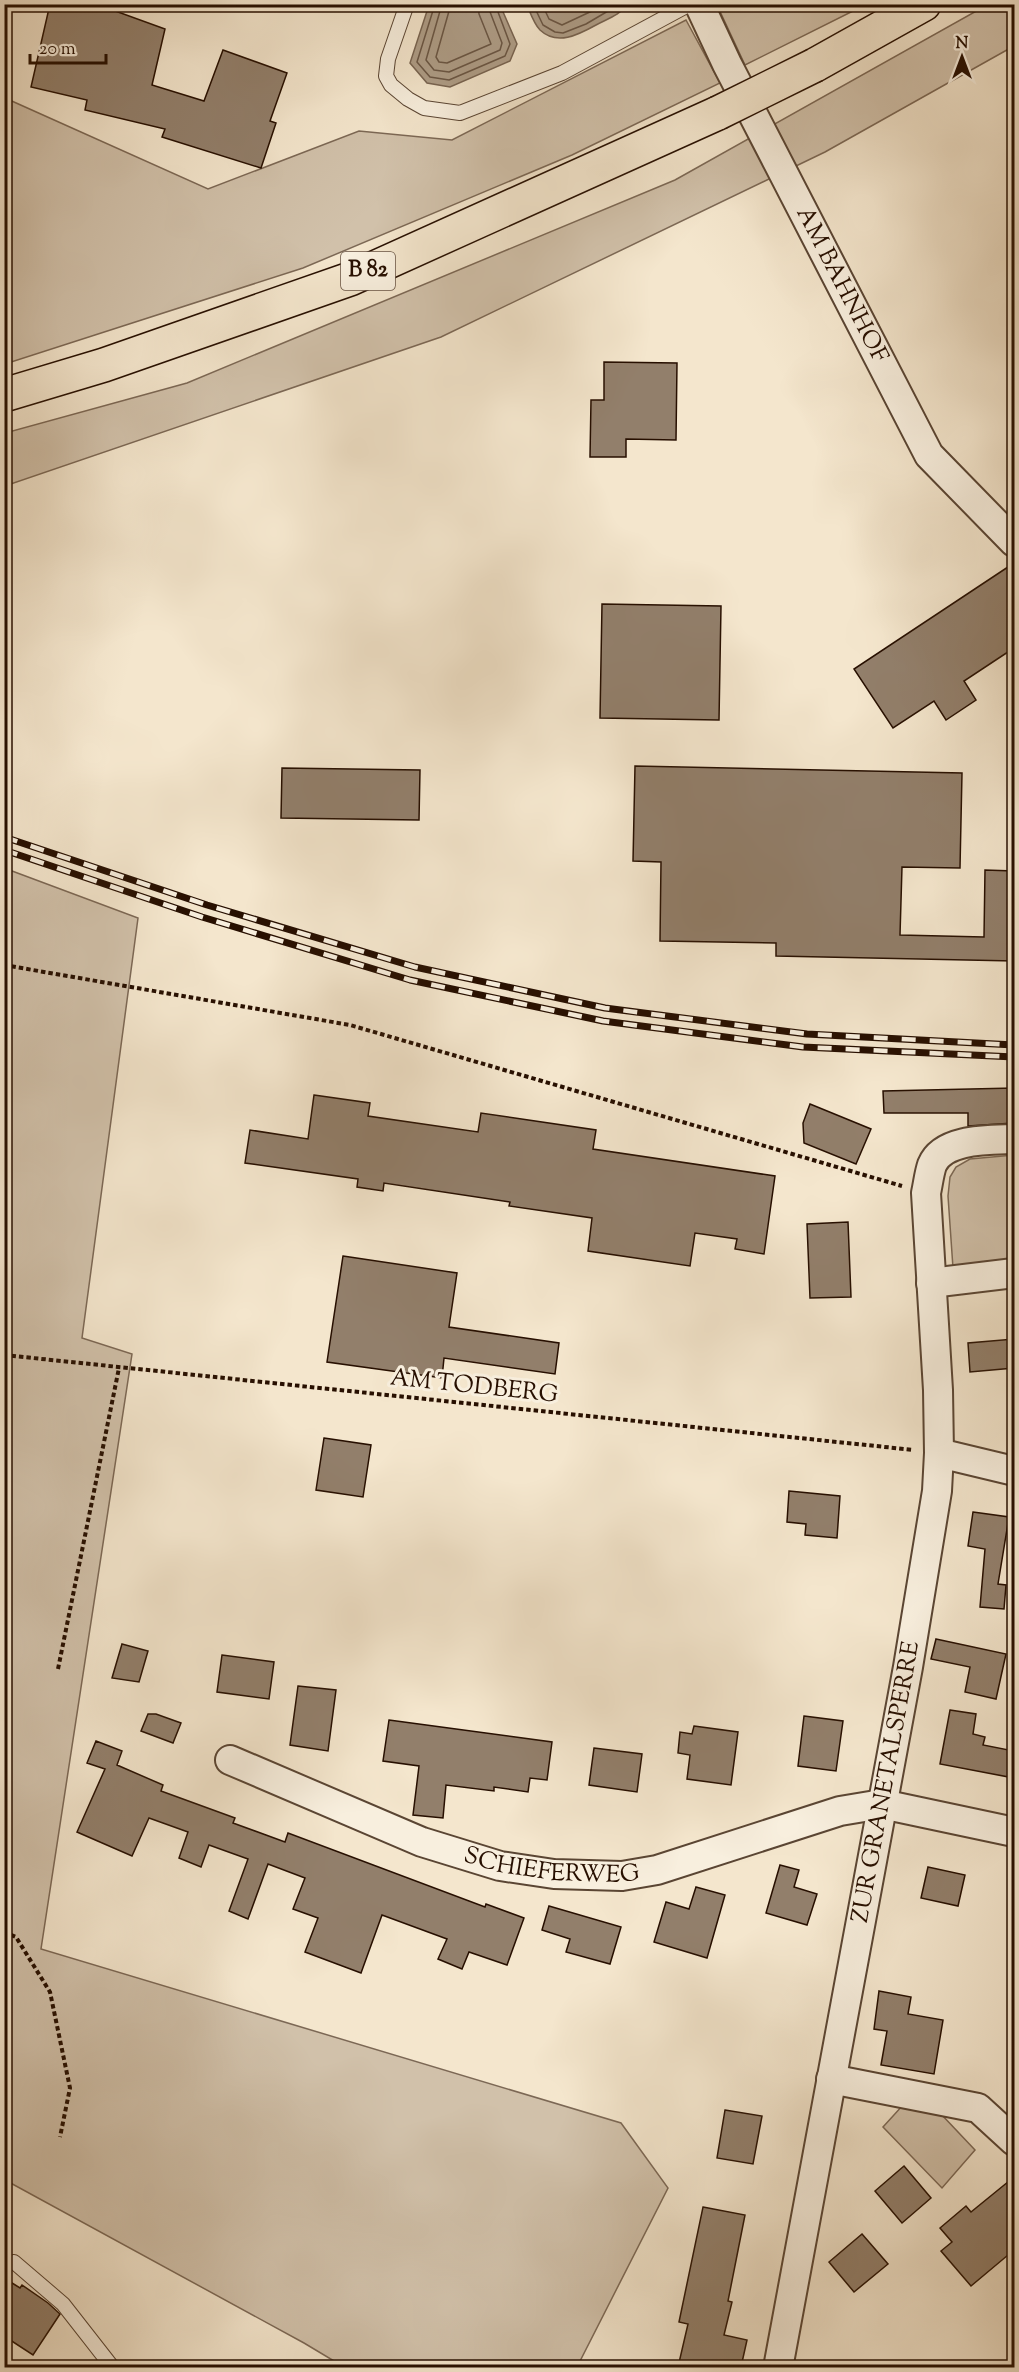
<svg xmlns="http://www.w3.org/2000/svg" width="1019" height="2372" font-family="'Sorts Mill Goudy',serif">
<style>
.green{fill:#d1c1aa;stroke:#7c6855;stroke-width:1.5}
.water{fill:#ae9d87;stroke:#786451;stroke-width:1.5}
.lines{fill:none;stroke-linecap:round;stroke-linejoin:round}
.shore{stroke:#6a5644;stroke-width:1.5}
.building{fill:#927f6b;stroke:#270f00;stroke-width:1.5}
.lane-casing{stroke:#5a4533;stroke-width:16}
.street-casing{stroke:#5a4533;stroke-width:32}
.highway-casing{stroke:#270f00;stroke-width:36}
.path{stroke:#270f00;stroke-width:4;stroke-dasharray:4.5 3;stroke-linecap:butt}
.lane{stroke:#f8efde;stroke-width:14}
.street{stroke:#f8efde;stroke-width:28}
.highway{stroke:#f4e6cd;stroke-width:33}
.rail-casing{stroke:#270f00;stroke-width:7}
.rail{stroke:#f8efde;stroke-width:4.5;stroke-dasharray:14;stroke-linecap:butt}
.highway-bridge-casing{stroke:#270f00;stroke-width:36;stroke-linecap:butt}
.highway-bridge{stroke:#f4e6cd;stroke-width:33}
.labels{text-anchor:middle;dominant-baseline:central;stroke-width:6;stroke-linejoin:round;paint-order:stroke}
.shield{fill:#f8efde;stroke:#665243;stroke-width:1.5}
.shield-label{font-size:22px;font-weight:bold;fill:#270f00}
.street-label{font-size:24px;fill:#270f00;stroke:#f8efde}
</style>
<rect width="100%" height="100%" fill="#f4e6cd"/>
<filter id="stains"><feTurbulence type="fractalNoise" baseFrequency=".00333" numOctaves="4"/><feColorMatrix values="0 0 0 0 .2 0 0 0 0 .09 0 0 0 0 .02 0 0 0 .5 -.17"/></filter>
<radialGradient id="worn" r=".72"><stop offset=".6" stop-color="#630" stop-opacity="0"/><stop offset="1" stop-color="#630" stop-opacity=".3"/></radialGradient>
<g class="green">
<path d="M 717,5 L 865,5 L 745,65 Z"/>
<path d="M 987,5 L 1014,5 L 1014,46 L 825,152 L 441,337 L 5,486 L 5,433 L 187,383 L 675,180 Z"/>
<path d="M 686,20 L 720,83 L 572,155 L 303,268 L 5,364 L 5,98 L 208,189 L 359,131 L 452,140 Z"/>
<path d="M 4,868 L 138,918 L 82,1338 L 132,1354 L 41,1949 L 621,2123 L 668,2188 L 577,2367 L 344,2367 L 304,2343 L 5,2180 Z"/>
<path d="M 1014,1155 L 1014,1261 L 953,1268 L 948,1196 L 950,1177 L 956,1167 L 970,1159 Z"/>
<path d="M 903,2105 L 940,2113 L 975,2150 L 942,2188 L 883,2127 Z"/>
</g>
<g class="water">
<path d="M 429,5 L 500,5 L 517,44 L 510,61 L 450,87 L 427,83 L 410,63 Z"/>
<path d="M 527,5 L 627,5 C 620,15 607,19 596,25 C 578,35 557,46 540,30 C 534,24 530,12 527,5 Z"/>
</g>
<g class="lines">
<g class="shore">
<path d="M 435,4 L 417,62 L 430,77 L 449,80 L 505,56 L 510,44 L 495,4"/>
<path d="M 442,4 L 426,60 L 434,70 L 449,72 L 500,50 L 502,43 L 487,4"/>
<path d="M 451,4 L 436,57 L 439,62 L 447,63 L 491,44 L 479,14 L 478,4"/>
<path d="M 533,4 L 543,25 L 555,32 L 563,33 L 586,24 L 620,4"/>
<path d="M 542,4 L 549,19 L 562,25 L 607,4"/>
</g>
</g>
<g class="building">
<path d="M 50,4 L 96,4 L 165,29 L 152,85 L 204,101 L 223,50 L 287,73 L 270,121 L 276,123 L 261,168 L 162,137 L 165,129 L 85,110 L 87,100 L 31,87 Z"/>
<path d="M 604,362 L 677,363 L 676,440 L 626,439 L 626,457 L 590,457 L 591,400 L 604,400 Z"/>
<path d="M 1014,563 L 1014,648 L 964,681 L 976,700 L 946,720 L 934,701 L 893,728 L 854,669 Z"/>
<path d="M 602,604 L 721,606 L 719,720 L 600,718 Z"/>
<path d="M 635,766 L 962,773 L 960,868 L 902,867 L 900,935 L 984,937 L 985,870 L 1014,871 L 1014,961 L 776,956 L 776,943 L 660,941 L 661,862 L 633,861 Z"/>
<path d="M 282,768 L 420,770 L 419,820 L 281,818 Z"/>
<path d="M 1014,1088 L 1014,1123 L 968,1126 L 968,1113 L 884,1113 L 883,1091 Z"/>
<path d="M 314,1095 L 370,1103 L 368,1116 L 478,1132 L 481,1113 L 596,1130 L 593,1149 L 775,1176 L 764,1254 L 735,1249 L 737,1239 L 695,1233 L 690,1266 L 588,1251 L 592,1218 L 509,1206 L 510,1202 L 384,1183 L 383,1191 L 357,1187 L 358,1179 L 245,1163 L 250,1130 L 308,1139 Z"/>
<path d="M 810,1104 L 871,1129 L 856,1164 L 804,1143 L 803,1123 Z"/>
<path d="M 848,1222 L 851,1297 L 810,1298 L 807,1224 Z"/>
<path d="M 343,1256 L 457,1273 L 449,1327 L 559,1343 L 555,1374 L 444,1358 L 442,1378 L 327,1362 Z"/>
<path d="M 1014,1339 L 1014,1368 L 970,1372 L 968,1343 Z"/>
<path d="M 324,1438 L 371,1445 L 363,1497 L 316,1490 Z"/>
<path d="M 789,1491 L 840,1496 L 837,1538 L 805,1535 L 806,1524 L 787,1522 Z"/>
<path d="M 973,1512 L 1009,1517 L 998,1584 L 1006,1585 L 1004,1609 L 980,1607 L 985,1549 L 968,1546 Z"/>
<path d="M 936,1639 L 1006,1654 L 996,1699 L 965,1692 L 970,1667 L 931,1659 Z"/>
<path d="M 122,1644 L 148,1651 L 139,1682 L 112,1678 Z"/>
<path d="M 222,1655 L 274,1662 L 269,1699 L 217,1692 Z"/>
<path d="M 298,1686 L 336,1690 L 328,1751 L 290,1745 Z"/>
<path d="M 950,1710 L 976,1714 L 973,1734 L 985,1737 L 983,1745 L 1014,1751 L 1014,1778 L 940,1764 Z"/>
<path d="M 148,1714 L 156,1714 L 181,1723 L 173,1743 L 141,1731 Z"/>
<path d="M 804,1716 L 843,1721 L 836,1771 L 798,1766 Z"/>
<path d="M 389,1720 L 552,1742 L 547,1780 L 530,1778 L 528,1792 L 494,1787 L 494,1791 L 446,1785 L 443,1818 L 413,1815 L 419,1766 L 383,1761 Z"/>
<path d="M 694,1726 L 738,1732 L 731,1785 L 687,1779 L 690,1755 L 678,1753 L 680,1732 L 692,1734 Z"/>
<path d="M 96,1741 L 122,1751 L 117,1765 L 163,1785 L 161,1791 L 235,1818 L 233,1823 L 285,1842 L 288,1833 L 485,1907 L 486,1904 L 524,1918 L 507,1965 L 469,1952 L 462,1969 L 438,1959 L 447,1939 L 382,1915 L 361,1973 L 305,1952 L 318,1918 L 293,1909 L 305,1878 L 268,1864 L 248,1919 L 229,1911 L 248,1859 L 209,1845 L 201,1867 L 179,1858 L 188,1832 L 149,1818 L 132,1856 L 77,1832 L 105,1769 L 87,1763 Z"/>
<path d="M 594,1748 L 642,1754 L 637,1792 L 589,1785 Z"/>
<path d="M 780,1865 L 799,1870 L 794,1887 L 817,1894 L 807,1925 L 766,1913 Z"/>
<path d="M 928,1867 L 965,1875 L 958,1906 L 921,1898 Z"/>
<path d="M 696,1887 L 725,1895 L 707,1958 L 654,1942 L 666,1902 L 689,1909 Z"/>
<path d="M 549,1906 L 621,1927 L 610,1964 L 566,1952 L 570,1939 L 542,1930 Z"/>
<path d="M 879,1991 L 911,1997 L 908,2014 L 943,2020 L 934,2074 L 881,2065 L 887,2031 L 874,2029 Z"/>
<path d="M 725,2110 L 762,2116 L 753,2164 L 717,2158 Z"/>
<path d="M 904,2166 L 931,2198 L 902,2223 L 875,2191 Z"/>
<path d="M 1014,2177 L 1014,2250 L 971,2286 L 941,2251 L 952,2242 L 940,2228 L 966,2206 L 971,2212 Z"/>
<path d="M 703,2207 L 745,2215 L 728,2301 L 732,2302 L 724,2335 L 747,2340 L 741,2367 L 678,2367 L 688,2324 L 679,2322 Z"/>
<path d="M 862,2234 L 888,2264 L 854,2292 L 829,2262 Z"/>
<path d="M 4,2278 L 20,2288 L 22,2285 L 48,2303 L 60,2314 L 33,2355 L 4,2336 Z"/>
</g>
<g class="lines">
<g class="lane-casing">
<g id="lane">
<path d="M 407,4 L 388,59 L 386,76 L 391,85 L 408,99 L 424,108 L 460,113 L 562,73 L 690,4"/>
<path d="M 14,2262 L 63,2304 L 113,2368"/>
</g>
</g>
<g class="street-casing">
<g id="street">
<path id="s1" d="M 699,4 L 727,64 L 929,455 L 1014,542"/>
<path d="M 931,1283 L 1014,1273"/>
<path d="M 939,1453 L 1014,1471"/>
<path id="s2" d="M 230,1760 L 422,1842 L 500,1866 L 554,1874 L 622,1876 L 657,1870 L 840,1811 L 882,1804 L 1014,1832"/>
<path d="M 831,2079 L 978,2108 L 1014,2141"/>
<path id="s3" d="M 778,2368 L 908,1667 L 937,1491 L 939,1453 L 938,1390 L 926,1193 C 928,1184 929,1174 932,1165 C 943,1138 990,1140 1014,1139"/>
</g>
</g>
<g class="highway-casing">
<g id="highway">
<path d="M 815,65 L 924,4"/>
<path d="M 4,395 L 104,365 L 350,279 L 718,113"/>
</g>
</g>
<g class="path">
<path d="M 4,965 L 350,1025 L 902,1186"/>
<path d="M 4,1355 L 914,1450"/>
<path d="M 58,1669 L 119,1368"/>
<path d="M 4,1932 L 16,1937 L 50,1992 L 70,2088 L 60,2137"/>
</g>
<use href="#lane" class="lane"/>
<use href="#street" class="street"/>
<use href="#highway" class="highway"/>
<g class="rail-casing">
<g id="rail">
<path d="M 4,837 L 207,905 L 415,967 L 605,1008 L 807,1034 L 1014,1045"/>
<path d="M 4,850 L 202,917 L 410,980 L 603,1021 L 803,1047 L 1014,1057"/>
</g>
</g>
<use href="#rail" class="rail"/>
<g class="highway-bridge-casing">
<path id="highway-bridge" d="M 718,113 L 815,65"/>
</g>
<use href="#highway-bridge" class="highway-bridge"/>
</g>
<g class="labels">
<rect class="shield" x="341" y="252" width="54" height="38" rx="4.5"/>
<g class="shield-label">
<text x="368" y="271">B 82</text>
</g>
<g class="street-label">
<text stroke="none"><textPath href="#s1" startOffset="315">AM BAHNHOF</textPath></text>
<text transform="translate(474 1387) rotate(6)">AM TODBERG</text>
<text stroke="none"><textPath href="#s3" startOffset="596">ZUR GRANETALSPERRE</textPath></text>
<text stroke="none"><textPath href="#s2" startOffset="342">SCHIEFERWEG</textPath></text>
</g>
</g>
<rect width="1019" height="2372" fill="none" stroke="#f4e6cd" stroke-width="24"/>
<rect x="6" y="6" width="1007" height="2360" fill="none" stroke="#270f00" stroke-width="3"/>
<rect x="12" y="12" width="995" height="2348" fill="none" stroke="#270f00" stroke-width="1.5"/>
<g transform="translate(962 57)" stroke="#f8efde" stroke-width="4.5" paint-order="stroke">
<path d="M0-4.5L10 22L0 15L-10 22Z" fill="#270f00"/>
<text y="-9" font-size="16" font-weight="bold" text-anchor="middle" fill="#270f00">N</text>
</g>
<path d="M30 54v9h76v-9" fill="none" stroke="#270f00" stroke-width="3"/>
<text x="39" y="54" font-size="18" fill="#270f00" stroke="#f8efde" stroke-width="4.5" paint-order="stroke">20 m</text>
<rect width="100%" height="100%" filter="url(#stains)"/>
<rect width="100%" height="100%" fill="url(#worn)"/>
</svg>
